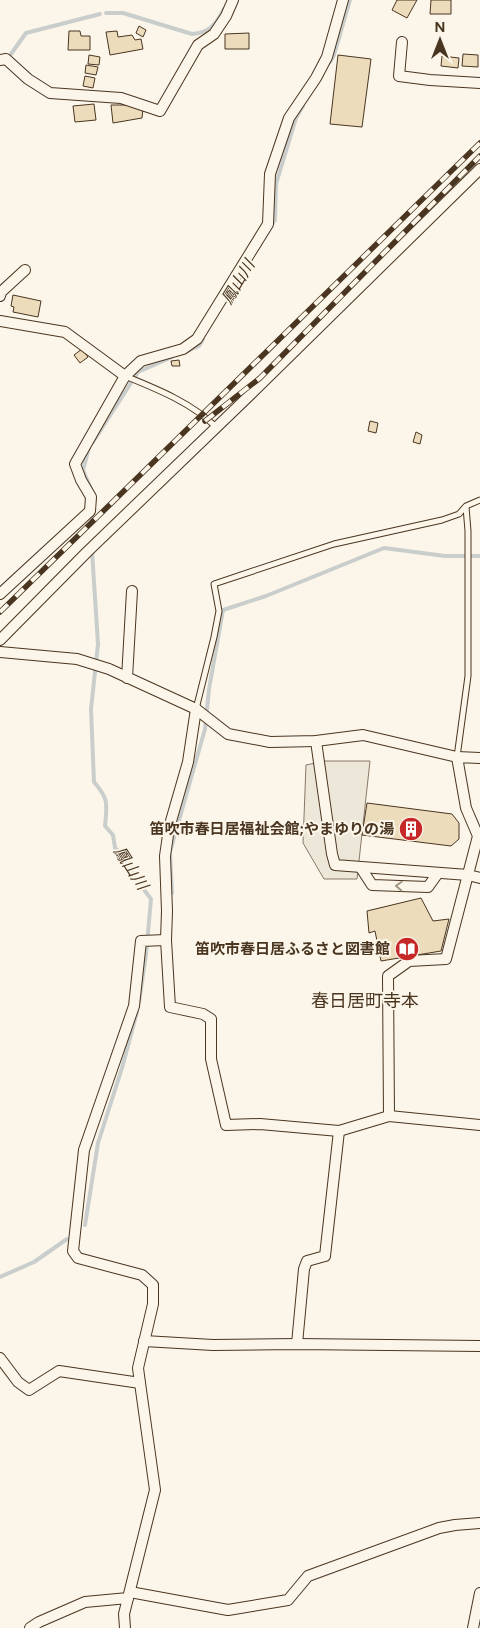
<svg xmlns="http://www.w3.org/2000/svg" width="480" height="1628" font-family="Figtree,'Noto Sans JP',sans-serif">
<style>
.parking{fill:#ede7d9;stroke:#887966}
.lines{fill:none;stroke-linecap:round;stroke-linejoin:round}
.stream{stroke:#c9cecd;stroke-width:4}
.building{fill:#ecdcbc;stroke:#4a3520}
.service-casing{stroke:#4a3520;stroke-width:7}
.minor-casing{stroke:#4a3520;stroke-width:12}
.service{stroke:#fbf6e9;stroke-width:5}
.minor{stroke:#fbf6e9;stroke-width:10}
.rail-casing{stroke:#4a3520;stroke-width:5.5}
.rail{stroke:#fbf6e9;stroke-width:4;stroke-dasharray:11;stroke-linecap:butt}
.oneway{stroke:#a29684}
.labels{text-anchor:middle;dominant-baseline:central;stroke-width:4;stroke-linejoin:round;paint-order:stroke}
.poi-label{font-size:15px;font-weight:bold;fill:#4a3520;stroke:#fbf6e9;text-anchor:end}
.water-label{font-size:16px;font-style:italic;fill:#4a3520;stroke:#fbf6e9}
.quarter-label{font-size:18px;fill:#4a3520;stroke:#fbf6e9}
</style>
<rect width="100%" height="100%" fill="#fbf6e9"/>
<path class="parking" d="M 325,761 L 370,761 L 357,879 L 324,879 L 303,843 L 306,765 Z"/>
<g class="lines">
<g class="stream">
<path d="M 106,13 L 123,13 L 192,34 C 210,33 216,24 224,9"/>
<path d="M 11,54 L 26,33 L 100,14"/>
<path d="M 330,62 L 334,55 L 350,0"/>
<path d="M 271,226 L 275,220 L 276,184 L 296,118 L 303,106"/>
<path d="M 187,351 L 199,346 L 203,339"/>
<path d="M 93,442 L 138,372 L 172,357"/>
<path d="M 89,448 L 83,470 L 91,489"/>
<path d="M 92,513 L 92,521"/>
<path d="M 92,551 L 98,644 L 91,709 L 94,782 C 109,799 107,804 105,826 L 113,835 L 115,848 L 128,859 L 136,879 L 151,899 L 146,955 L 139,1002"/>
<path d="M 172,893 L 170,852 L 205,729 L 209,689 L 223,610 L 266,596 L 384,548 L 445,556 L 480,556"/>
<path d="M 85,1225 L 98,1143 L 122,1068 L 137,1012"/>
<path d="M 0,1277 L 34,1262 L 67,1239"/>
</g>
</g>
<g class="building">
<path d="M 397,0 L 417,0 L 407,18 L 392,10 Z"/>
<path d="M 431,0 L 451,0 L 451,14 L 430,14 Z"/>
<path d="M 139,26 L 146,30 L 143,37 L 136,33 Z"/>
<path d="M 69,31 L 80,31 L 81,36 L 90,36 L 90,50 L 68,50 Z"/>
<path d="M 117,31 L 118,37 L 132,35 L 135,40 L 141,39 L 143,49 L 110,55 L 106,32 Z"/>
<path d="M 249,33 L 249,49 L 225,49 L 225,34 Z"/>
<path d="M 463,54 L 478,55 L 478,67 L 462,66 Z"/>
<path d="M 89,55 L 100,57 L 99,65 L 88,64 Z"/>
<path d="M 338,55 L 371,59 L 362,127 L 330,124 Z"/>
<path d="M 442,56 L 459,58 L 458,68 L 441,66 Z"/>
<path d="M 86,65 L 98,67 L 96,75 L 85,73 Z"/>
<path d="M 85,76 L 95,78 L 93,88 L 83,86 Z"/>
<path d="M 94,104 L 96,120 L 75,122 L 73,106 Z"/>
<path d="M 111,105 L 133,105 L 143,108 L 142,118 L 113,123 Z"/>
<path d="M 13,295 L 41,301 L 38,317 L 13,312 L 14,307 L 11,306 Z"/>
<path d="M 82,349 L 88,357 L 80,363 L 74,355 Z"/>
<path d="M 179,360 L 180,366 L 172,366 L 171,361 Z"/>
<path d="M 370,421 L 378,423 L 376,433 L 368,431 Z"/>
<path d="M 416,432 L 422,435 L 420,444 L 413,442 Z"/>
<path d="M 367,803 L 452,814 L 459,823 L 459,839 L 451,846 L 362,835 Z"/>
<path d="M 421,898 L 433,921 L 449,919 L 441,951 L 381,961 L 375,931 L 369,933 L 367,911 Z"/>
</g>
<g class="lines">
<g class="service-casing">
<g id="service">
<path d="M 125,376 C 157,389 192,403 216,427"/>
<path d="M 196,709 L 214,637 L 219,611 L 214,584 L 334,544 L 442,520 L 459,514 L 466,506 L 480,500"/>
<path d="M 457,757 L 468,676 L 468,531 L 466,507"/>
</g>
</g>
<g class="minor-casing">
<g id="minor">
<path d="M 402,42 L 399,76 L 430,80 L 480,83"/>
<path d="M 0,60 L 6,59 L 28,79 L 50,93 L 121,98 L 160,111 L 198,45 L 214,34 L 226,16 L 233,0"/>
<path d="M 0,296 L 1,292 L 25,270"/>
<path d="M 0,321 L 65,332 L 125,376"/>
<path d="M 0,594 L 90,511 L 91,497 L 81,480 L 75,464 L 125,376 L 141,361 L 183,349 L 197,339 L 268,224 L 270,174 L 289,118 L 316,78 L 327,57 L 343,0"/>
<path d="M 0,640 L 87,552 L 252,393 L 480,169"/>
<path d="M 0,652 L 77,659 L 109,669 L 196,709 L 228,734 L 270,742 L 316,741 L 363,735 L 457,757"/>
<path d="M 127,678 L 132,591"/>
<path d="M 196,709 L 188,762 L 169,828 L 165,856 L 167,911 L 166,940 L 170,1007 L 203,1014 L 211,1019 L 211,1059 L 226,1125 L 260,1124 L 339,1131 L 389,1116 L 480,1125"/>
<path d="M 316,741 L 332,854 L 335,865 L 468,875 L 480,878"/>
<path d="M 361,868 L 372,885 L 428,887 L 438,873"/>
<path d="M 389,1116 L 388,976 L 409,961 L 446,959 L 478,836 L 466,808 L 457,757 L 480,758"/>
<path d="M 144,1341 L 213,1345 L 297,1344 L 480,1346"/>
<path d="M 297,1344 L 304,1269 L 307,1261 L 325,1256 L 339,1131"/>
<path d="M 0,1358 L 18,1382 L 29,1390 L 59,1371 L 140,1383 L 138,1368 L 153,1304 L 153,1285 L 142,1275 L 78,1258 L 73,1251 L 84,1150 L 134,1006 L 141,941 L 166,940"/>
<path d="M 130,1592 L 228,1610 L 288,1600 L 308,1576 L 439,1528 L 455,1525 L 480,1523"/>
<path d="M 30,1628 L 39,1622 L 85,1602 L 128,1598 L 155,1490 L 140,1383"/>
<path d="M 125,1628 L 124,1614 L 128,1598"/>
<path d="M 473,1628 L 480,1593"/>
</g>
</g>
<use href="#service" class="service"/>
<use href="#minor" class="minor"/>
<g class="rail-casing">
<g id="rail">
<path d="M 205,421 L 260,378 L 480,156"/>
<path d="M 0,612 L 480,143"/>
</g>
</g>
<use href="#rail" class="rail"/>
</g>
<defs><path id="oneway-chevron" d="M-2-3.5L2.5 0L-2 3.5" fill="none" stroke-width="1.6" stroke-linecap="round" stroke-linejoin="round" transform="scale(1.25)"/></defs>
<use class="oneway" href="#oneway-chevron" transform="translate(399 886) rotate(-177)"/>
<defs>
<g id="building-disc" transform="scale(1.25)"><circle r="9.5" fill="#c62828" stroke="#fbf6e9"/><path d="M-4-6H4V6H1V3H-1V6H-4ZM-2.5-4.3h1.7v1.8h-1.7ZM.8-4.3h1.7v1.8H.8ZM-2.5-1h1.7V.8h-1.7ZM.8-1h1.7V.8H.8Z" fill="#fff"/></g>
<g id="library-disc" transform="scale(1.25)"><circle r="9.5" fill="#c62828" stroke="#fbf6e9"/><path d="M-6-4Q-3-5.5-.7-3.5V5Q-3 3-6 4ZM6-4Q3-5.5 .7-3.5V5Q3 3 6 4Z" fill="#fff"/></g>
</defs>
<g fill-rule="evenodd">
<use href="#building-disc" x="411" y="829"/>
<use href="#library-disc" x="407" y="949"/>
</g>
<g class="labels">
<g class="poi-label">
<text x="394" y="829">笛吹市春日居福祉会館;やまゆりの湯</text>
<text x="390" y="949">笛吹市春日居ふるさと図書館</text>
</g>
<g class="water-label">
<text transform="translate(238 282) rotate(-59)">鳳山川</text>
<text transform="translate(131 868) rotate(57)">鳳山川</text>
</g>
<g class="quarter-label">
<text x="365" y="1001">春日居町寺本</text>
</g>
</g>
<g transform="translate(440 40)" stroke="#fbf6e9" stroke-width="4" paint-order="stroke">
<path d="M0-4L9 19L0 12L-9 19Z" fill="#4a3520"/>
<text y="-8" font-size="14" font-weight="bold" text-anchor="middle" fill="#4a3520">N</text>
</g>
</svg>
